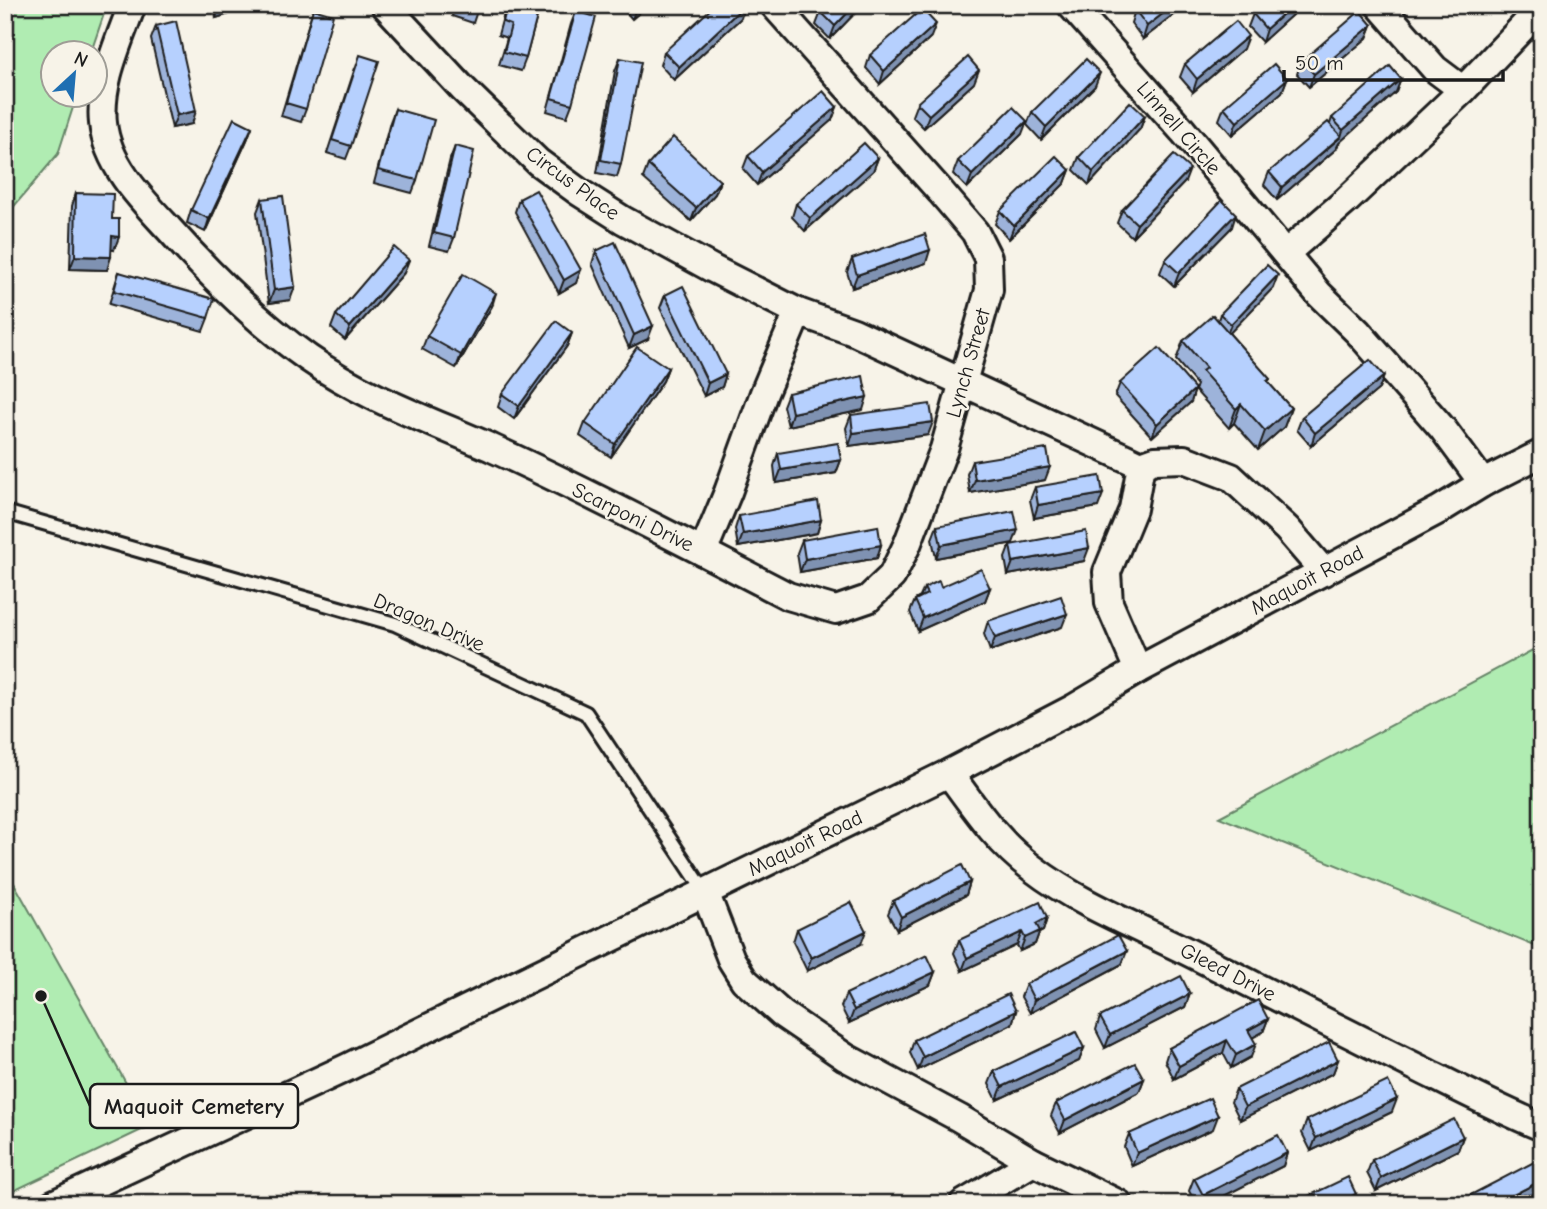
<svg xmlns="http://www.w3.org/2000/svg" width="1547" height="1209" font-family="'Comic Neue',sans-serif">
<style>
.green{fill:#b0ecb2;stroke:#668467;stroke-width:2}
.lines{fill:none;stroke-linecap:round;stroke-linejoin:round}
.lane-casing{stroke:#1c1c1c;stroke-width:18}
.street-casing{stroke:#1c1c1c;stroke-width:32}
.lane{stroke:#f7f3e8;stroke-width:12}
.street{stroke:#f7f3e8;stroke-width:26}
.wall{fill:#9db3da;stroke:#1c1c1c;stroke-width:2}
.shaded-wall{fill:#7f92b2;stroke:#1c1c1c;stroke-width:2}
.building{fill:#b6d0fe;stroke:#1c1c1c;stroke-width:2}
.labels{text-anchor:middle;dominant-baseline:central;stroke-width:5;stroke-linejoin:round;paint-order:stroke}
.street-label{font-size:21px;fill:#1c1c1c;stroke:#f7f3e8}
.leader{fill:none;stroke:#1c1c1c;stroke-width:2.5}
.callout-dot{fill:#1c1c1c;stroke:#f7f3e8;stroke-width:2.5}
.callout{fill:#f7f3e8;stroke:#1c1c1c;stroke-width:2.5}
.callout-label{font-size:23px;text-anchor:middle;font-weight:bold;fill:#1c1c1c}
</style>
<rect width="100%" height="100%" fill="#f7f3e8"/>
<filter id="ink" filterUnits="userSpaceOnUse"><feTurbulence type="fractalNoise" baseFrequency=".0143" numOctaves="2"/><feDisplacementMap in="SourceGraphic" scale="14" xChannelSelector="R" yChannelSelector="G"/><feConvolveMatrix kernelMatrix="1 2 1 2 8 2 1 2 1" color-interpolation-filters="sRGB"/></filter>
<g filter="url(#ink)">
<g class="green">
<path d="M 5,5 L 107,5 L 91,52 L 52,52 L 52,94 L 77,95 L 58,154 L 5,217 Z"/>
<path d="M 1542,645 L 1542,949 L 1219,817 Z"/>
<path d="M 5,867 L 150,1126 L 5,1195 Z"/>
</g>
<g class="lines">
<g class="lane-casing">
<path id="lane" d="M 5,512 L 395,624 L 586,713 L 705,892"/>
</g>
<g class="street-casing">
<g id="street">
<path d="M 132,5 C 119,42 99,82 103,123 C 107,165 142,200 169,229 C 211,276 257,322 308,358 C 365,398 431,421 494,449 C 565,481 634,517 703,552 L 728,492 L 764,393 L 798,312 L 854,332 L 1141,465 L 1133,509 L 1107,572 L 1109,603 L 1138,670"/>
<path d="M 385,5 L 463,89 L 538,162 L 579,192 L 623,220 L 713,269 L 798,312"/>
<path d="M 1071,5 L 1183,131 L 1319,294 L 1358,332 L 1443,429 L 1483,483"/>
<path d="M 1379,5 L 1435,69 L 1463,90"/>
<path d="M 1286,253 L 1346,201 L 1463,90 L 1542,7"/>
<path d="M 1141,465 L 1155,460 L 1184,459 L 1231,477 L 1287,529 L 1324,572"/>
<path d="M 703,552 L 788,596 L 836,610 L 868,599 L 892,576 L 907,545 L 944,449 L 989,290 L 988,258 L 975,232 L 941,192 L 774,5"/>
<path d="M 949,773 C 974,807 997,842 1032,868 C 1084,908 1147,930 1204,960 C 1277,997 1349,1034 1422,1070 C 1462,1090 1501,1110 1542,1127"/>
<path d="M 705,892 L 731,959 L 744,980 L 782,1014 L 845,1057 L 959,1118 L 1033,1162 L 1119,1204"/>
<path d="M 53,1204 L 346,1068 L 949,773 L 1074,708 L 1138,670 L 1439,510 L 1483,483 L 1542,453"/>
<path d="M 963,1204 L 1033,1162"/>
</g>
</g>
<use href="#lane" class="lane"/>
<use href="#street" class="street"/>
</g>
<g class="wall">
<path d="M 212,5 L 236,5 L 233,13 L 216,18 Z"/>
<path d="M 455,5 L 479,5 L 473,23 L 452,16 Z"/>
<path d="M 540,5 L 526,58 L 521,71 L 499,65 L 507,38 L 498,35 L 506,6 Z"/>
<path d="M 620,5 L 648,5 L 632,19 Z"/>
<path d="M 827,5 L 863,5 L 830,39 L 816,25 L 821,12 Z"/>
<path d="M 1187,5 L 1143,39 L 1131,23 L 1135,10 Z"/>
<path d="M 1303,5 L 1262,42 L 1248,27 L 1253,14 Z"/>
<path d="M 313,9 L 306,109 L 301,122 L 281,116 Z"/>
<path d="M 576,11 L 572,104 L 567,117 L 547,111 L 571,24 Z"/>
<path d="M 741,18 L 674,80 L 660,65 L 664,52 Z"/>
<path d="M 1372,25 L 1367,38 L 1309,87 L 1297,74 L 1302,61 Z"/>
<path d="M 156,26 L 192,124 L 172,128 L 151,39 Z"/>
<path d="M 931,37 L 880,84 L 866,68 L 870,55 Z"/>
<path d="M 1243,49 L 1193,92 L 1180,77 L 1185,64 Z"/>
<path d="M 620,58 L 621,164 L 617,177 L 597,173 L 615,71 Z"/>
<path d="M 355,68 L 351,146 L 346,159 L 327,153 Z"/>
<path d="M 1287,79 L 1282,92 L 1232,135 L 1219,120 L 1224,107 Z"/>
<path d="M 1401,79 L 1396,92 L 1339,143 L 1336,149 L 1277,200 L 1264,185 L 1269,172 L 1330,124 L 1332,118 Z"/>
<path d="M 974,83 L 924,128 L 912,116 L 917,103 Z"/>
<path d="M 1095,86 L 1041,140 L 1027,125 L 1032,112 Z"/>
<path d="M 837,107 L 832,120 L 757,185 L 743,169 L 748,156 Z"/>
<path d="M 395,109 L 417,180 L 412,193 L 374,183 L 390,122 Z"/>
<path d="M 1145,116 L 1140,129 L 1089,185 L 1074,170 L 1079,157 Z"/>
<path d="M 252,127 L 247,140 L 205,232 L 187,223 L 191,210 Z"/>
<path d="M 1022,134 L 967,188 L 953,174 L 958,161 Z"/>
<path d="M 455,146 L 454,238 L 449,251 L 429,246 L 450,159 Z"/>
<path d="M 878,158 L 873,171 L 805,231 L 792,217 L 796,204 Z"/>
<path d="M 648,165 L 720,181 L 715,194 L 691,221 L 643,178 Z"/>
<path d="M 1070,170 L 1065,183 L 1009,239 L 995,224 L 1000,211 Z"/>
<path d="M 1185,182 L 1132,237 L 1117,223 L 1122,210 Z"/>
<path d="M 76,193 L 112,219 L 114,250 L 111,249 L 107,270 L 70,269 L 72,206 Z"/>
<path d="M 262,199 L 290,300 L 269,303 L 257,212 Z"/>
<path d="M 519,199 L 576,283 L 559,293 L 515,212 Z"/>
<path d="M 1232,227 L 1174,286 L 1160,273 L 1165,260 Z"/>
<path d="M 596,251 L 648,339 L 629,348 L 592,264 Z"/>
<path d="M 852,259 L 926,263 L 852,288 L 847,272 Z"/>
<path d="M 119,272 L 208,318 L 203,331 L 109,304 Z"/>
<path d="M 404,273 L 345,340 L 331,328 L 336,315 Z"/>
<path d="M 1273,288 L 1229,333 L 1270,379 L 1268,382 L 1291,408 L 1284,427 L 1258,450 L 1234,423 L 1229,428 L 1195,390 L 1197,385 L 1176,360 L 1183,341 L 1218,320 L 1220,314 Z"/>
<path d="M 665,295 L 726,374 L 722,387 L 704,396 L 660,308 Z"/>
<path d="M 492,306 L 456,368 L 422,349 L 427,336 Z"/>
<path d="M 572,333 L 567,346 L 514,419 L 498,407 L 502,394 Z"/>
<path d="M 668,368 L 663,381 L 611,457 L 580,436 L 585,423 Z"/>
<path d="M 1384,376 L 1379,389 L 1311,446 L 1297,430 L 1302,417 Z"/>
<path d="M 1120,383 L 1195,389 L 1191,402 L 1152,437 L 1115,396 Z"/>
<path d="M 788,393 L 863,410 L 788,426 L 783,406 Z"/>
<path d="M 851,415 L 928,435 L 849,446 L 846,428 Z"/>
<path d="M 778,453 L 841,460 L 836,473 L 776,483 L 774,466 Z"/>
<path d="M 972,461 L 1045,480 L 970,493 L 967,474 Z"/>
<path d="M 1035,487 L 1098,507 L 1034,518 L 1030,500 Z"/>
<path d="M 739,516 L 821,520 L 817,533 L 738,547 L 735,529 Z"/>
<path d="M 937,526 L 1013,543 L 936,558 L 932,539 Z"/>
<path d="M 802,540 L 881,545 L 877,558 L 800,572 L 797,553 Z"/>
<path d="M 1010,545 L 1084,561 L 1008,575 L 1005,558 Z"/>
<path d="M 941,587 L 990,588 L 985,601 L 918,631 L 910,612 L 915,600 L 920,597 L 924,588 Z"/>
<path d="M 988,621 L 1062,627 L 990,651 L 984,634 Z"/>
<path d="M 970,882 L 966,895 L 897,930 L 888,914 L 893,901 Z"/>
<path d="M 1047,918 L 1043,931 L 1039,933 L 1035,944 L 1020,951 L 1017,945 L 962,971 L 954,953 L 959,940 Z"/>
<path d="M 797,929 L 861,944 L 807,971 L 793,942 Z"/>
<path d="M 1122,964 L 1030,1013 L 1021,997 L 1026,984 Z"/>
<path d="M 935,972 L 930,985 L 849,1023 L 841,1007 L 846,994 Z"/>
<path d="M 1190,994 L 1185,1007 L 1105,1048 L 1096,1030 L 1100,1017 Z"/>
<path d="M 1016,1011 L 1012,1024 L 918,1070 L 910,1053 L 914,1040 Z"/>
<path d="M 1268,1019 L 1263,1032 L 1252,1037 L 1251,1057 L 1231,1068 L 1223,1053 L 1174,1079 L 1165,1061 L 1169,1048 Z"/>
<path d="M 1084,1048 L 1079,1061 L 997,1100 L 989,1084 L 994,1071 Z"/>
<path d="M 1338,1060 L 1333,1073 L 1240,1120 L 1231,1102 L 1236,1089 Z"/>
<path d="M 1144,1079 L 1139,1092 L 1060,1133 L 1051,1116 L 1056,1103 Z"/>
<path d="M 1392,1112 L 1311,1151 L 1302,1133 L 1307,1120 Z"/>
<path d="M 1213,1129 L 1132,1166 L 1124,1147 L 1129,1134 Z"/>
<path d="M 1463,1137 L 1458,1150 L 1376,1191 L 1367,1173 L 1372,1160 Z"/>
<path d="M 1287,1153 L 1283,1166 L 1208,1204 L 1196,1204 L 1189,1191 L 1194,1178 Z"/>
</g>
<g class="shaded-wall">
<path d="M 220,5 L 236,5 L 233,13 L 216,18 Z"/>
<path d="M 637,5 L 648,5 L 632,19 L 637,6 Z"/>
<path d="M 745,5 L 741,18 L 674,80 L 679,67 Z"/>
<path d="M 855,5 L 863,5 L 830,39 L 835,26 Z"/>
<path d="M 1174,5 L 1187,5 L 1143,39 L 1147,26 Z"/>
<path d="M 1293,5 L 1303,5 L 1262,42 L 1266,29 Z"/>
<path d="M 936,24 L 931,37 L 880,84 L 884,71 Z"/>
<path d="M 1372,25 L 1367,38 L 1309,87 L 1314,74 Z"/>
<path d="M 1248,36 L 1243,49 L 1193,92 L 1197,79 Z"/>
<path d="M 979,70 L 974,83 L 924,128 L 929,115 Z"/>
<path d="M 1100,73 L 1095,86 L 1041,140 L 1046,127 Z"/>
<path d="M 1287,79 L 1282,92 L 1232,135 L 1237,122 Z"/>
<path d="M 1401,79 L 1396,92 L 1339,143 L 1336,149 L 1277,200 L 1282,187 L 1341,137 L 1343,130 Z"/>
<path d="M 837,107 L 832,120 L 757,185 L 762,172 Z"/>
<path d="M 196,111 L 192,124 L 172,128 L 177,115 Z"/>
<path d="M 1145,116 L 1140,129 L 1089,185 L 1093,172 Z"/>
<path d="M 1027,121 L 1022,134 L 967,188 L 972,175 Z"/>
<path d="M 252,127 L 247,140 L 205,232 L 209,219 Z"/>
<path d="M 878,158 L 873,171 L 805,231 L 810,218 Z"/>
<path d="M 1190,169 L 1185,182 L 1132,237 L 1137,224 Z"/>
<path d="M 1070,170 L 1065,183 L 1009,239 L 1014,226 Z"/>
<path d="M 720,181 L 715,194 L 691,221 L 696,208 Z"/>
<path d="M 1236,214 L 1232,227 L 1174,286 L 1179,273 Z"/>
<path d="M 112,236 L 119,237 L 114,250 L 107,249 Z"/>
<path d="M 930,250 L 926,263 L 852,288 L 857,275 Z"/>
<path d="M 75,256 L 111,257 L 107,270 L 70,269 Z"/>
<path d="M 409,260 L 404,273 L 345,340 L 350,327 Z"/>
<path d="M 581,270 L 576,283 L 559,293 L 564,280 Z"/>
<path d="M 1278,275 L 1273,288 L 1226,337 L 1231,324 Z"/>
<path d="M 295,287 L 290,300 L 269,303 L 274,290 Z"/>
<path d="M 496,293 L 492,306 L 456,368 L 461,355 Z"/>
<path d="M 653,326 L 648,339 L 629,348 L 634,335 Z"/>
<path d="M 572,333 L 567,346 L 514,419 L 519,406 Z"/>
<path d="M 668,368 L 663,381 L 611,457 L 615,444 Z"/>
<path d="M 726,374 L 722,387 L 704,396 L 708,383 Z"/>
<path d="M 1384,376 L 1379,389 L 1311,446 L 1315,433 Z"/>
<path d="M 1195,389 L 1191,402 L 1152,437 L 1157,424 Z"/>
<path d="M 867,397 L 863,410 L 788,426 L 792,413 Z"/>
<path d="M 1241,404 L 1234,423 L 1229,428 L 1236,409 Z"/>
<path d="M 1291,408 L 1284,427 L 1258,450 L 1265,431 Z"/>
<path d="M 933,422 L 928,435 L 849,446 L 853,433 Z"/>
<path d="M 841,460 L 836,473 L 776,483 L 781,470 Z"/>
<path d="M 1050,467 L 1045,480 L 970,493 L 975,480 Z"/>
<path d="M 1103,494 L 1098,507 L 1034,518 L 1038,505 Z"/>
<path d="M 821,520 L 817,533 L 738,547 L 743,534 Z"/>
<path d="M 1018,530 L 1013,543 L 936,558 L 941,545 Z"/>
<path d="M 881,545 L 877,558 L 800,572 L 805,559 Z"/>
<path d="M 1089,548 L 1084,561 L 1008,575 L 1013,562 Z"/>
<path d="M 990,588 L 985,601 L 918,631 L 923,618 Z"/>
<path d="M 1067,614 L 1062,627 L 990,651 L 995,638 Z"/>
<path d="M 970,882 L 966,895 L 897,930 L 901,917 Z"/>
<path d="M 1047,918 L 1043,931 L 1039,933 L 1035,944 L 1020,951 L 1025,938 L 1036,924 Z"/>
<path d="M 866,931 L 861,944 L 807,971 L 811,958 Z"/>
<path d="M 1022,932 L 1017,945 L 962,971 L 967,958 Z"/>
<path d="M 1127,951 L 1122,964 L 1030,1013 L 1034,1000 Z"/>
<path d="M 935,972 L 930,985 L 849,1023 L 854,1010 Z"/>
<path d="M 1190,994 L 1185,1007 L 1105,1048 L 1110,1035 Z"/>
<path d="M 1016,1011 L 1012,1024 L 918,1070 L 923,1057 Z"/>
<path d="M 1268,1019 L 1263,1032 L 1243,1043 L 1248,1030 Z"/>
<path d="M 1227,1040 L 1223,1053 L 1174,1079 L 1179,1066 Z"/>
<path d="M 1256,1044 L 1251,1057 L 1231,1068 L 1236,1055 Z"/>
<path d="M 1084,1048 L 1079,1061 L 997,1100 L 1002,1087 Z"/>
<path d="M 1338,1060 L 1333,1073 L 1240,1120 L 1245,1107 Z"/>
<path d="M 1144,1079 L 1139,1092 L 1060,1133 L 1065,1120 Z"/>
<path d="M 1397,1099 L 1392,1112 L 1311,1151 L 1316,1138 Z"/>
<path d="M 1218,1116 L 1213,1129 L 1132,1166 L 1137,1153 Z"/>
<path d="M 1463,1137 L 1458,1150 L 1376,1191 L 1381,1178 Z"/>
<path d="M 1287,1153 L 1283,1166 L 1208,1204 L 1200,1204 L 1203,1195 Z"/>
<path d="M 1542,1180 L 1542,1191 L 1516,1204 L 1496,1204 Z"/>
<path d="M 1356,1194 L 1353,1204 L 1336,1204 Z"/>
</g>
<g class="building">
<path d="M 463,5 L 479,5 L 477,10 Z"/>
<path d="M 507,5 L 540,5 L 526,58 L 504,52 L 511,25 L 503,22 Z"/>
<path d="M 715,5 L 745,5 L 679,67 L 664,52 Z"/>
<path d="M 827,5 L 855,5 L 835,26 L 821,12 Z"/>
<path d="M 1142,5 L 1174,5 L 1147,26 L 1135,10 Z"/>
<path d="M 1263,5 L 1293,5 L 1266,29 L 1253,14 Z"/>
<path d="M 313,9 L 333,15 L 306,109 L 286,103 Z"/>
<path d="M 922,9 L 936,24 L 884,71 L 870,55 Z"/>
<path d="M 576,11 L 596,17 L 572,104 L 551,98 Z"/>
<path d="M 1360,11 L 1372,25 L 1314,74 L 1302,61 Z"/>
<path d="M 176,21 L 196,111 L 177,115 L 156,26 Z"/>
<path d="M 1236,21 L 1248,36 L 1197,79 L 1185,64 Z"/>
<path d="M 360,55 L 379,61 L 351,146 L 332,140 Z"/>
<path d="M 968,57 L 979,70 L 929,115 L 917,103 Z"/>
<path d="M 620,58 L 641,62 L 621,164 L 601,160 Z"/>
<path d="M 1086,59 L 1100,73 L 1046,127 L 1032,112 Z"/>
<path d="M 1274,64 L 1287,79 L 1237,122 L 1224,107 Z"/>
<path d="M 1390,66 L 1401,79 L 1343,130 L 1332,118 Z"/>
<path d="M 823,91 L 837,107 L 762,172 L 748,156 Z"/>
<path d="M 1130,102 L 1145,116 L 1093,172 L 1079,157 Z"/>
<path d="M 1013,107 L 1027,121 L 972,175 L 958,161 Z"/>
<path d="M 395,109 L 434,120 L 417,180 L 378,170 Z"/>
<path d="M 234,118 L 252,127 L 209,219 L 191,210 Z"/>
<path d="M 1328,122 L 1341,136 L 1282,187 L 1269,172 Z"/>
<path d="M 673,137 L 720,181 L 696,208 L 648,165 Z"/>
<path d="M 864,143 L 878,158 L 810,218 L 796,204 Z"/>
<path d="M 455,146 L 474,151 L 454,238 L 434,233 Z"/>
<path d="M 1174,155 L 1190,169 L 1137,224 L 1122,210 Z"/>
<path d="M 1056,156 L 1070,170 L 1014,226 L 1000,211 Z"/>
<path d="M 536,190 L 581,270 L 564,280 L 519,199 Z"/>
<path d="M 76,193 L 113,194 L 112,219 L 119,219 L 119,237 L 112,236 L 111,257 L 75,256 Z"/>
<path d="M 283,196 L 295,287 L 274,290 L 262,199 Z"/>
<path d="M 1222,200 L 1236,214 L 1179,273 L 1165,260 Z"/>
<path d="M 925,234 L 930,250 L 857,275 L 852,259 Z"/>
<path d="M 615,242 L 653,326 L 634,335 L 596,251 Z"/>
<path d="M 394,247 L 409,260 L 350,327 L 336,315 Z"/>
<path d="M 1267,265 L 1278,275 L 1231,324 L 1220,314 Z"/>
<path d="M 119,272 L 214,299 L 208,318 L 114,291 Z"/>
<path d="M 463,274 L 496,293 L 461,355 L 427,336 Z"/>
<path d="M 683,286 L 726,374 L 708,383 L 665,295 Z"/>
<path d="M 1213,315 L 1270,379 L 1267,381 L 1291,408 L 1265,431 L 1241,404 L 1236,409 L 1202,371 L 1206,368 L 1183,341 Z"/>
<path d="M 556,321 L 572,333 L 519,406 L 502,394 Z"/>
<path d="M 637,347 L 668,368 L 615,444 L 585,423 Z"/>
<path d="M 1159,348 L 1195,389 L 1157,424 L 1120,383 Z"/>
<path d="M 1370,360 L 1384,376 L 1315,433 L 1302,417 Z"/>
<path d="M 863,376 L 867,397 L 792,413 L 788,393 Z"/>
<path d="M 930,404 L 933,422 L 853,433 L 851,415 Z"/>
<path d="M 838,443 L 841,460 L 781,470 L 778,453 Z"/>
<path d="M 1047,449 L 1050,467 L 975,480 L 972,461 Z"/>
<path d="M 1100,476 L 1103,494 L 1038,505 L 1035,487 Z"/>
<path d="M 818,501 L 821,520 L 743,534 L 739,516 Z"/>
<path d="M 1014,511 L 1018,530 L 941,545 L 937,526 Z"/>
<path d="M 878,526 L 881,545 L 805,559 L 802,540 Z"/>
<path d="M 1086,531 L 1089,548 L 1013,562 L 1010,545 Z"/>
<path d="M 981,569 L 990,588 L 923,618 L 915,600 L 927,594 L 924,588 L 939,581 L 941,587 Z"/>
<path d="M 1061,596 L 1067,614 L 995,638 L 988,621 Z"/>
<path d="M 962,865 L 970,882 L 901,917 L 893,901 Z"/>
<path d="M 851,902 L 866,931 L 811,958 L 797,929 Z"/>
<path d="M 1040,902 L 1047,918 L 1036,924 L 1040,931 L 1025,938 L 1022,932 L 967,958 L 959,940 Z"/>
<path d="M 1118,935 L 1127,951 L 1034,1000 L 1026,984 Z"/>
<path d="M 927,955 L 935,972 L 854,1010 L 846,994 Z"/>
<path d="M 1181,976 L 1190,994 L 1110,1035 L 1100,1017 Z"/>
<path d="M 1008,994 L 1016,1011 L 923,1057 L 914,1040 Z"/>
<path d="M 1258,1000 L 1268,1019 L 1248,1030 L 1256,1044 L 1236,1055 L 1227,1040 L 1179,1066 L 1169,1048 Z"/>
<path d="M 1076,1032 L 1084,1048 L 1002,1087 L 994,1071 Z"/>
<path d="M 1329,1042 L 1338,1060 L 1245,1107 L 1236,1089 Z"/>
<path d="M 1135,1063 L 1144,1079 L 1065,1120 L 1056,1103 Z"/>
<path d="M 1388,1081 L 1397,1099 L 1316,1138 L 1307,1120 Z"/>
<path d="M 1210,1098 L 1218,1116 L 1137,1153 L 1129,1134 Z"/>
<path d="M 1454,1119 L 1463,1137 L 1381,1178 L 1372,1160 Z"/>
<path d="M 1278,1135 L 1287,1153 L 1203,1195 L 1194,1178 Z"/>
<path d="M 1542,1158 L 1542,1180 L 1496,1204 L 1466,1204 L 1463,1199 Z"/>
<path d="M 1348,1177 L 1356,1194 L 1336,1204 L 1292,1204 Z"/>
</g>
</g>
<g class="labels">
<g class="street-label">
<text transform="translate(1179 128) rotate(49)">Linnell Circle</text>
<text transform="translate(573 183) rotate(36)">Circus Place</text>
<text transform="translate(968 363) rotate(-74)">Lynch Street</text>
<text transform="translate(633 517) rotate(26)">Scarponi Drive</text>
<text transform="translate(1307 580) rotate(-28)">Maquoit Road</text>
<text transform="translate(429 622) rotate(23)">Dragon Drive</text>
<text transform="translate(805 843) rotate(-26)">Maquoit Road</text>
<text transform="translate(1228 972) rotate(27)">Gleed Drive</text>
</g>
</g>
<path class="leader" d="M41 996L90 1106"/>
<circle class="callout-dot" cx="41" cy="996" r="7"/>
<rect class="callout" x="90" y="1084" width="208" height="44" rx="7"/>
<g class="callout-label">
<text x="194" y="1114">Maquoit Cemetery</text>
</g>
<rect width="1547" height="1209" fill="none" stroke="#f7f3e8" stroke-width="28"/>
<rect x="14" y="14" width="1519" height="1181" fill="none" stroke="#1c1c1c" stroke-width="2.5" filter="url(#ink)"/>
<g transform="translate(74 74) rotate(26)"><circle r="33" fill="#f7f3e8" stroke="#9f9d96" stroke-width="2"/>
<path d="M0-5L12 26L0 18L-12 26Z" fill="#1f6fb2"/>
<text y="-10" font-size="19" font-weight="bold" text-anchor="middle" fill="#1c1c1c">N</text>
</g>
<path d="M1284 70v10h219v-10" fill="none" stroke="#1c1c1c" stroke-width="3.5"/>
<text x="1295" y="70" font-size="21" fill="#1c1c1c" stroke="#f7f3e8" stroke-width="5" paint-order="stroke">50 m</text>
</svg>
